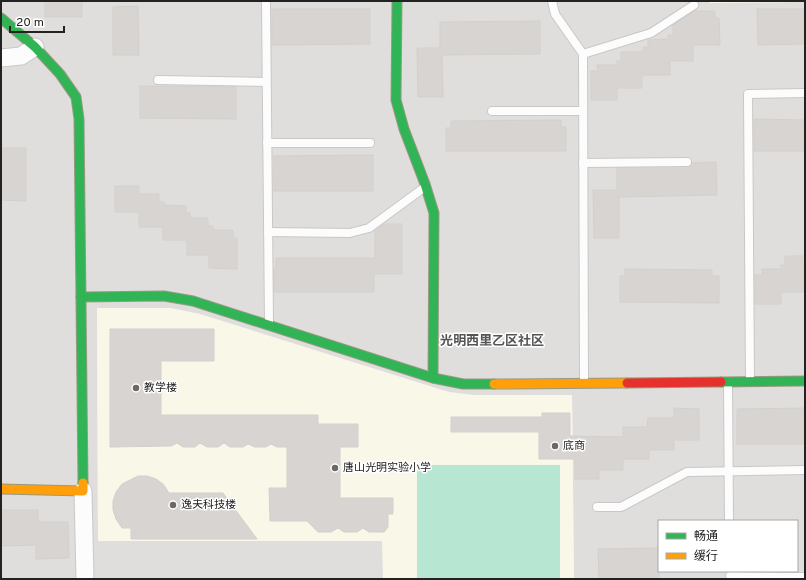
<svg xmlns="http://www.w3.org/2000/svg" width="806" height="580" font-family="Overpass,'Noto Sans SC',sans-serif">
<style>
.residential{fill:#dfdedc;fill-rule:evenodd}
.education{fill:#f8f7e8}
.pitch{fill:#b7e6d2}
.building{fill:#d7d4d2;stroke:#d3d0cc}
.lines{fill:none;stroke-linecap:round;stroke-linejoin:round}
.lane-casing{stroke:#c9c8c7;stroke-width:10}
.street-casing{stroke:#c9c8c7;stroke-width:19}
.fast-casing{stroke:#999a82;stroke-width:11}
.slow-casing{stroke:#999a82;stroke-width:11}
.jam-casing{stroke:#999a82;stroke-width:11}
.lane{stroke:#fdfcfc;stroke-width:8}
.street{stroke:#fdfcfc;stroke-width:17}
.fast{stroke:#30b455;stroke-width:9}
.slow{stroke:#ff9f0a;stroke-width:9}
.jam{stroke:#e5322d;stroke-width:9}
.poi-dot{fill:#6a6968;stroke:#fff;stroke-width:1.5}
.labels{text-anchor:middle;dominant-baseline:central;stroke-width:3;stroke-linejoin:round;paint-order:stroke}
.poi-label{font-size:11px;fill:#222;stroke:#fff;text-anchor:start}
.quarter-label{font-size:13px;font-weight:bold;fill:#555;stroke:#fff}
</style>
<rect width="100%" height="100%" fill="#f0eeeb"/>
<path class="residential" d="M 1,1 L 805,2 L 805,579 L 574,579 L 572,395 L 473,395 L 449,392 L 97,308 L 98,541 L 383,541 L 383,579 L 1,579 ZM 659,521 L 797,521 L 797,571 L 659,571 Z"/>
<g class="education">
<path d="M 709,1 L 805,1 L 805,2 L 709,3 Z"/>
<path d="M 97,308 L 171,308 L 200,314 L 449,392 L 473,395 L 572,395 L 574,579 L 383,579 L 382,541 L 98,541 Z"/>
</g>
<rect class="pitch" x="417" y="465" width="143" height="114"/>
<g class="building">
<rect x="45" y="1" width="37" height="16"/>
<path d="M 138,6 L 139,55 L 113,55 L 113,7 Z"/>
<path d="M 272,9 L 370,9 L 370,44 L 272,45 Z"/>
<path d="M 757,9 L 805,9 L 805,44 L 758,45 Z"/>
<path d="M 695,11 L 715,11 L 715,18 L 719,18 L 720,45 L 693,45 L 693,61 L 670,61 L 670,75 L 642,75 L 642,88 L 617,88 L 617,100 L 591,100 L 591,71 L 598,71 L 597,65 L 617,65 L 617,61 L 621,61 L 621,52 L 643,52 L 643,47 L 648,47 L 648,40 L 668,39 L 668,35 L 673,35 L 673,25 Z"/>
<path d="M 540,21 L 540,54 L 442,55 L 443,97 L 418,97 L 417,48 L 440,48 L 440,22 Z"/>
<path d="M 140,86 L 236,87 L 236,119 L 140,118 Z"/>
<path d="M 754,119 L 805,120 L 805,151 L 754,151 Z"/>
<path d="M 561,120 L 561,127 L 566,127 L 566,151 L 446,151 L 446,128 L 451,128 L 451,121 Z"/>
<path d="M 1,148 L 26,148 L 26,201 L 1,200 Z"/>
<path d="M 373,155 L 373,191 L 274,191 L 274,156 Z"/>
<path d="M 716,162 L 717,195 L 619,197 L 619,238 L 594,238 L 593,190 L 617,190 L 617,168 L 687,168 L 692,163 Z"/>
<path d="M 115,186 L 139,186 L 139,194 L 159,194 L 159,202 L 164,202 L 164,205 L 186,206 L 186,213 L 190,213 L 190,218 L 208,218 L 208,226 L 213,226 L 213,230 L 233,230 L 233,238 L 237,238 L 237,269 L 209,268 L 209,255 L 187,255 L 187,240 L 163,240 L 163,227 L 139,227 L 139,212 L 115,212 Z"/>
<path d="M 384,224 L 402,224 L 402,274 L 374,274 L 374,292 L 274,292 L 274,268 L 276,268 L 276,258 L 375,258 L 375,231 Z"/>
<path d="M 785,256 L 803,256 L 803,264 L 805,264 L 805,292 L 781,292 L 781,304 L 755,304 L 755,275 L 762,275 L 762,269 L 781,269 L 781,265 L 785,265 Z"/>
<path d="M 625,269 L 712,270 L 712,276 L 719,276 L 719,303 L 620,302 L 620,276 L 625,276 Z"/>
<path d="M 110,329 L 214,329 L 214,361 L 161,361 L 161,415 L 318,415 L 318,424 L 358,424 L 358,447 L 340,447 L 340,498 L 393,498 L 393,514 L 388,514 L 388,527 L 384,532 L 369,532 L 363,528 L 357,532 L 344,532 L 338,528 L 331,532 L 318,532 L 307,521 L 270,521 L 269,488 L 287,488 L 287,447 L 277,447 L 271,444 L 266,447 L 255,447 L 248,444 L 243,447 L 230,447 L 224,443 L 218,447 L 207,447 L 200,443 L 195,447 L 183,447 L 177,443 L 171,446 L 110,447 Z"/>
<path d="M 674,408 L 699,409 L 699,440 L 674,440 L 674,450 L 649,450 L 649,459 L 623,459 L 623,470 L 599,470 L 599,479 L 575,479 L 575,459 L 539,459 L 539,432 L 451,432 L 451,417 L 542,417 L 542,413 L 570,413 L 570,436 L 623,437 L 623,427 L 647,427 L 648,418 L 674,418 Z"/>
<path d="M 805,408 L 805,444 L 737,444 L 737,409 Z"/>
<path d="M 138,476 L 147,476 L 156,479 L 163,484 L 169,493 L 223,493 L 257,539 L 131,539 L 131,528 L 122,528 L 116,519 L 113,510 L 113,501 L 116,492 L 122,484 Z"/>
<path d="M 1,510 L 38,510 L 38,522 L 68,522 L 69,558 L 36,559 L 36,545 L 1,546 Z"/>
<path d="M 659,548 L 659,579 L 599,579 L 598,549 Z"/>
</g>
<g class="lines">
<g class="lane-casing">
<g id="lane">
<path d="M 266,1 L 269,325"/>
<path d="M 552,1 L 555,14 L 583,54"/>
<path d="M 158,80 L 266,82"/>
<path d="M 492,111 L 583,111"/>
<path d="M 267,143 L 370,143"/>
<path d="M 583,163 L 687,162"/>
<path d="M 268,232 L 350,233 L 369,228 L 425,187"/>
<path d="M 750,381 L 748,94 L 805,93"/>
<path d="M 584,382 L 583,54 L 651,33 L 694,5"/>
<path d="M 728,383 L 729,521"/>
<path d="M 597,507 L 621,507 L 687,472 L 805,470"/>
<path d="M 730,576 L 805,577"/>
</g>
</g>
<g class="street-casing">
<g id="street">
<path d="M 1,58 L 21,56 L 35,47"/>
<path d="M 83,491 L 85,579"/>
</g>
</g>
<g class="fast-casing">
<g id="fast">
<path d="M 397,1 L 396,100 L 404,129 L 425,184 L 434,213 L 433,378"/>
<path d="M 1,18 L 35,47 L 60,74 L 76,97 L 79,119 L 83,483"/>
<path d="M 81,297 L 164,296 L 193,301 L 433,378 L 463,384 L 494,384"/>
<path d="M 721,382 L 805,381"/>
</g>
</g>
<g class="slow-casing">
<g id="slow">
<path d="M 494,384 L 627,383"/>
<path d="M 1,489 L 83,491 L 83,483"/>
</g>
</g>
<g class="jam-casing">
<path id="jam" d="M 627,383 L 721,382"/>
</g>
<use href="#lane" class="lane"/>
<use href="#street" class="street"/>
<use href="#fast" class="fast"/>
<use href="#slow" class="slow"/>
<use href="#jam" class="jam"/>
</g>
<g class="poi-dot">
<circle cx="136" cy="388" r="4"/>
<circle cx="555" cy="446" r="4"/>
<circle cx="335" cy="468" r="4"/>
<circle cx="173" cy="505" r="4"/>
</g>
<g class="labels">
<g class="poi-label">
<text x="144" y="388">教学楼</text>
<text x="563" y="446">底商</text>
<text x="343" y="468">唐山光明实验小学</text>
<text x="181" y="505">逸夫科技楼</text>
</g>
<g class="quarter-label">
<text x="492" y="342">光明西里乙区社区</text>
</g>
</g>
<rect width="806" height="580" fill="none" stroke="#222222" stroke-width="4"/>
<rect x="658" y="520" width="140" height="52" fill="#ffffff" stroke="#a7a7a7"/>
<rect x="666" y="533" width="20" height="6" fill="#30b455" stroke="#a7a7a7"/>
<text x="694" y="540" font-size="12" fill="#222222">畅通</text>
<rect x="666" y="553" width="20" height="6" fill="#ff9f0a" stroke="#a7a7a7"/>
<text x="694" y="560" font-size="12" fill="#222222">缓行</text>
<path d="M10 26v6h54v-6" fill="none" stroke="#222222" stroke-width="2"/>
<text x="16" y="26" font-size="12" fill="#222222" stroke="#ffffff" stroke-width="3" paint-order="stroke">20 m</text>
</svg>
